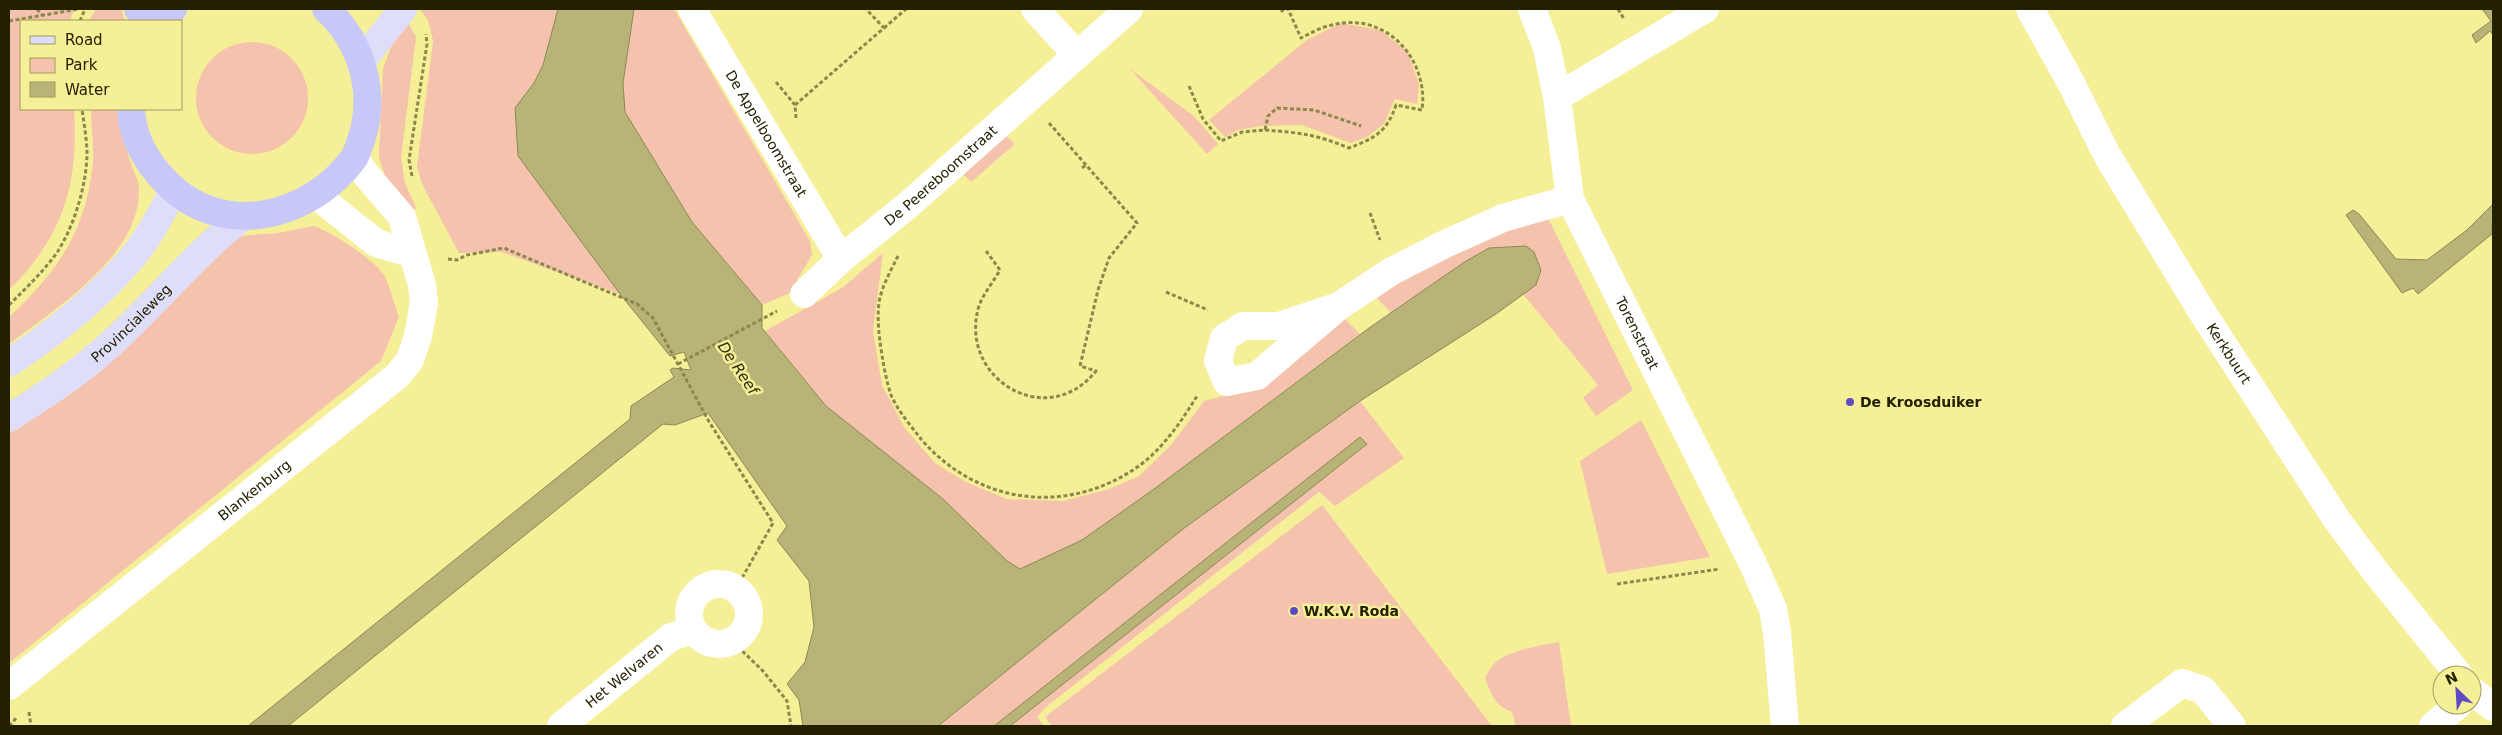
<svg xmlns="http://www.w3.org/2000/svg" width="2502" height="735" font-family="'DejaVu Sans',sans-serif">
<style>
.green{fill:#f5c3ad}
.water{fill:#b8b478;stroke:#8b8854}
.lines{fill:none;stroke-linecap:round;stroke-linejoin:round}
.path{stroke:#8c874b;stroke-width:3;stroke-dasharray:4 2.5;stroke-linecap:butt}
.minor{stroke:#fff;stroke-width:28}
.major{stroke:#dedefb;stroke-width:28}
.highway{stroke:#c8c8f8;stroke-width:28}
.poi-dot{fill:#5e4bc4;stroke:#f5ef97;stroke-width:2}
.labels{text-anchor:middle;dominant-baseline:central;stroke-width:5;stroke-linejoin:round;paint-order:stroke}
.street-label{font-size:14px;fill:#232000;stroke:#f5ef97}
.poi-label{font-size:14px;font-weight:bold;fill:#232000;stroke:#f5ef97;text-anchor:start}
.water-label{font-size:15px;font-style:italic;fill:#2e2c10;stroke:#f5ef97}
</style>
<rect width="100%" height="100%" fill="#f5ef97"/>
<g class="green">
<path d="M 9,9 L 74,9 L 70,21 L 21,21 L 21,109 L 74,109 C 79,184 63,237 9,290 Z"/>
<path d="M 96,9 L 121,9 L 125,21 L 89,21 Z"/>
<path d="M 420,9 L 558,9 L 543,65 L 534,83 L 515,108 L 518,156 L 620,294 L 501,252 L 459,253 L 422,184 L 417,167 L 433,41 L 428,20 Z"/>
<path d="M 634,9 L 674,9 L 810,241 L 812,255 L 797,280 L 801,288 L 762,305 L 692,222 L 625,112 L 623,83 Z"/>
<path d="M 1341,23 L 1380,30 L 1408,52 L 1419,84 L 1417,104 L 1395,99 L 1384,124 L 1367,137 L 1351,143 L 1302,125 L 1260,126 L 1239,130 L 1225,137 L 1209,120 L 1307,40 Z"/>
<path d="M 409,24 L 416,37 L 401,158 L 405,183 L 416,208 L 414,210 L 395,192 L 385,176 L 379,157 L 383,69 L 392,44 Z"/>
<circle cx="252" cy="98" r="56"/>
<path d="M 1130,69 L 1194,116 L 1218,144 L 1207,154 Z"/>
<path d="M 91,109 L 117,109 C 119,127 126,146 131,164 C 134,172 139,181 139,189 C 141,255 55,309 9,344 L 9,317 C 55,274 84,235 92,170 C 95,151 91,129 91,109 Z"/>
<path d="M 1005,135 L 1015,144 L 971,182 L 962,173 Z"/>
<path d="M 1548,218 L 1633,390 L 1596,416 L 1583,398 L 1598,385 L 1523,294 L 1541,270 L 1489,248 L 1391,313 L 1374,295 L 1502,230 Z"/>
<path d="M 314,226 C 333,233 375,259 385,277 C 391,290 394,304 399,317 L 381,361 L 9,663 L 9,433 L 16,430 L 127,346 L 191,278 L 239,236 L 277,233 Z"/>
<path d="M 883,253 L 873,331 L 882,385 L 904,427 L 935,463 L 966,482 L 1007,499 L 1063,501 L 1109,489 L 1139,476 L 1171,445 L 1204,401 L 1254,388 L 1344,318 L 1360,334 L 1154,489 L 1082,540 L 1020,569 L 1007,561 L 943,499 L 826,406 L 765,331 L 842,288 Z"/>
<path d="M 1360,401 L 1404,458 L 1335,506 L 1319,492 L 1046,707 L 1037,717 L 1044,726 L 1010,726 L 1367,443 L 1360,437 L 994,726 L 938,726 L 1183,529 Z"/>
<path d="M 1641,420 L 1710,557 L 1607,574 L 1580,461 Z"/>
<path d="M 1322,505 L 1492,726 L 1052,726 L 1045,717 Z"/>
<path d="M 1559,642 L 1571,726 L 1516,726 L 1512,712 C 1495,706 1491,694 1485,678 C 1487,674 1490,669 1493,665 C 1505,651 1542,645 1559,642 Z"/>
</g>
<g class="water">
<path d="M 558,9 L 634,9 L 623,83 L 625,112 L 692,222 L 762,305 L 762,328 L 826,406 L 943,499 L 1007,561 L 1020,569 L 1082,540 L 1154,489 L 1369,328 L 1463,263 L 1489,248 L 1526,246 L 1534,252 L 1541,270 L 1536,285 L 1496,314 L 1360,401 L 1183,529 L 938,726 L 803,726 L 799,700 L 787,684 L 805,662 L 814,627 L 809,581 L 777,540 L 787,526 L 708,413 L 675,425 L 663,424 L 288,726 L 248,726 L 630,419 L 631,406 L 674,377 L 670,370 L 673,368 L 691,370 L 684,352 L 670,356 L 620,294 L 518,156 L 515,108 L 534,83 L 543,65 Z"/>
<path d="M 2482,9 L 2493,9 L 2493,35 L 2490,31 L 2476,43 L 2472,35 L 2491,21 Z"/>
<path d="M 2493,204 L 2492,234 L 2418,294 L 2413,288 L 2402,293 L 2346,215 L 2353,210 L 2359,214 L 2396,259 L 2427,260 L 2467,230 Z"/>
<path d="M 1360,437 L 1367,444 L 1010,726 L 994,726 Z"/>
</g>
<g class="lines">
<g class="path">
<path d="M 37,9 L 42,15"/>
<path d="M 1618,9 L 1624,19"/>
<path d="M 1281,12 L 1284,9"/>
<path d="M 9,21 L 79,9"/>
<path d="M 80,21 L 85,9"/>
<path d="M 884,28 L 906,9"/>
<path d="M 776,82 L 795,105 L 796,118"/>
<path d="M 1189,86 L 1203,119 L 1221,141 L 1242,132 L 1265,130 L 1268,116 L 1277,108 L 1314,110 L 1361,126"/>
<path d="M 795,105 L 884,28 L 866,9"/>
<path d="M 1265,130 C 1301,133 1315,134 1349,148 C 1375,138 1387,132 1396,105 L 1422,110 C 1429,59 1386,11 1332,25 C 1321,27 1311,33 1301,38 L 1288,9"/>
<path d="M 1082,168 L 1086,165"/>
<path d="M 412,176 L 409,160 L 427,44 L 426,34"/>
<path d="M 1370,213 L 1380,240"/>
<path d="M 986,251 L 1000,270 C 994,281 983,294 979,306 C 957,377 1046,433 1096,371 L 1080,366 L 1098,290 L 1109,258 L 1137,223 L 1049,123"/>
<path d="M 898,256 C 891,270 882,286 879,302 C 877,320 879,337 882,355 C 884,368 887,383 891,395 C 898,411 911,426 921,439 C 977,504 1065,516 1136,468 C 1162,450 1181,422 1197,396"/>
<path d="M 448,259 L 457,260 L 467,255 L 504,248 L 637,304 L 653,318 L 708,420 L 773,523 L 737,587"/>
<path d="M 1166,292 L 1208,310"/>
<path d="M 9,305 C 25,289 42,273 56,254 C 74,227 86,187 87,155 C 87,140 84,124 82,109"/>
<path d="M 678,364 L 777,311"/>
<path d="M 1617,584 L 1720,569"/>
<path d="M 733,642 L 763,671 L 787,701 L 791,726"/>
<path d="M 29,712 L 31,726"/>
<path d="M 9,726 L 17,717"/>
</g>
<g class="minor">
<path id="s1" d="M 692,9 L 841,259"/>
<path d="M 1035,9 L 1076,54"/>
<path d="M 1532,9 L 1547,48 L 1557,97"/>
<path id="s2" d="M 1705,9 L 1557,97 L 1570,199 L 1753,564 L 1773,609 L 1777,632 L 1785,726"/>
<path id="s3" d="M 2030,9 L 2070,81 L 2107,155 L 2204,315 L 2337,520 L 2375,571 L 2459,675"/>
<path d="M 316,195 L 376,243 L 411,253"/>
<path id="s4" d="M 804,294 L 841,259 L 907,206 L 1129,9"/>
<path d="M 1339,306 L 1257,376 L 1227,382 L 1218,361 L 1224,338 L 1243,326 L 1279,326 L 1339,306 L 1392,271 L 1445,244 L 1503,218 L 1570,199"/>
<circle cx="719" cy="614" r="30"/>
<path id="s5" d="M 9,686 L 397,376 L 410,360 L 418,336 L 424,303 L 422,285 L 402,217 L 363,171 L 355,157"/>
<path d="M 2472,691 L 2493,707"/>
<path id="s6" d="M 561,726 L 671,637 L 693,630"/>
<path d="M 2125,726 L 2182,683 L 2203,690 L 2232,726"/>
<path d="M 2433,726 L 2458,705"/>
</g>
<g class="major">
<path d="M 361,62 L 403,9"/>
<path d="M 9,363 C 53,334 97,299 131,259 C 149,238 161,214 174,190"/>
<path id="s7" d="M 9,418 C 42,397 76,375 105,349 C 153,307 192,256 243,217"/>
</g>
<g class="highway">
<path d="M 138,9 L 145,21"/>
<path d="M 161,21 L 173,9"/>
<path d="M 131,109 C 132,137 147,163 166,182 C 222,240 310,218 354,158 C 357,153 359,146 361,140 C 377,94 362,42 326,9"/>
</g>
</g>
<g class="poi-dot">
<circle cx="1850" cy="402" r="5"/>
<circle cx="1294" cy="611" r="5"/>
</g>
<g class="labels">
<g class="street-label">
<text stroke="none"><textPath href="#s1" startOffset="145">De Appelboomstraat</textPath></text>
<text stroke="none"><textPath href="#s4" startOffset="181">De Peereboomstraat</textPath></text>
<text stroke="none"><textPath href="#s7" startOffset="155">Provincialeweg</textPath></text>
<text stroke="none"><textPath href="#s2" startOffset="425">Torenstraat</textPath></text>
<text stroke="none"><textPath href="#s3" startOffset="398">Kerkbuurt</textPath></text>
<text stroke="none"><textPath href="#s5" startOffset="314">Blankenburg</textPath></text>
<text stroke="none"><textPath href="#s6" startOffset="81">Het Welvaren</textPath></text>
</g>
<g class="poi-label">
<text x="1860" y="402">De Kroosduiker</text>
<text x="1304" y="611">W.K.V. Roda</text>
</g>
<g class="water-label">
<text transform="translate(738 368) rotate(56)">De Reef</text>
</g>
</g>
<rect width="2502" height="735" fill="none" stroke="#232000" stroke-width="20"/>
<rect x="20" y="20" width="162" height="90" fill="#f5ef97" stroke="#a19c5b"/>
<rect x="30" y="36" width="25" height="8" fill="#dedefb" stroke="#a19c5b"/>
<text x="65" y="45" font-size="15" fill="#232000">Road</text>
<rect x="30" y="58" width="25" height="15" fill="#f5c3ad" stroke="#a19c5b"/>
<text x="65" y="70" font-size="15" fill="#232000">Park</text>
<rect x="30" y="82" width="25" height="15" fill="#b8b478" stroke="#a19c5b"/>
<text x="65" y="95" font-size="15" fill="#232000">Water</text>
<g transform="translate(2457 690) rotate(335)"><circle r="24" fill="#f5ef97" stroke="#a19c5b"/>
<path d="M0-4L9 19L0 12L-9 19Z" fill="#5e4bc4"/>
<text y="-8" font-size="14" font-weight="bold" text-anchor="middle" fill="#232000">N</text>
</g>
</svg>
